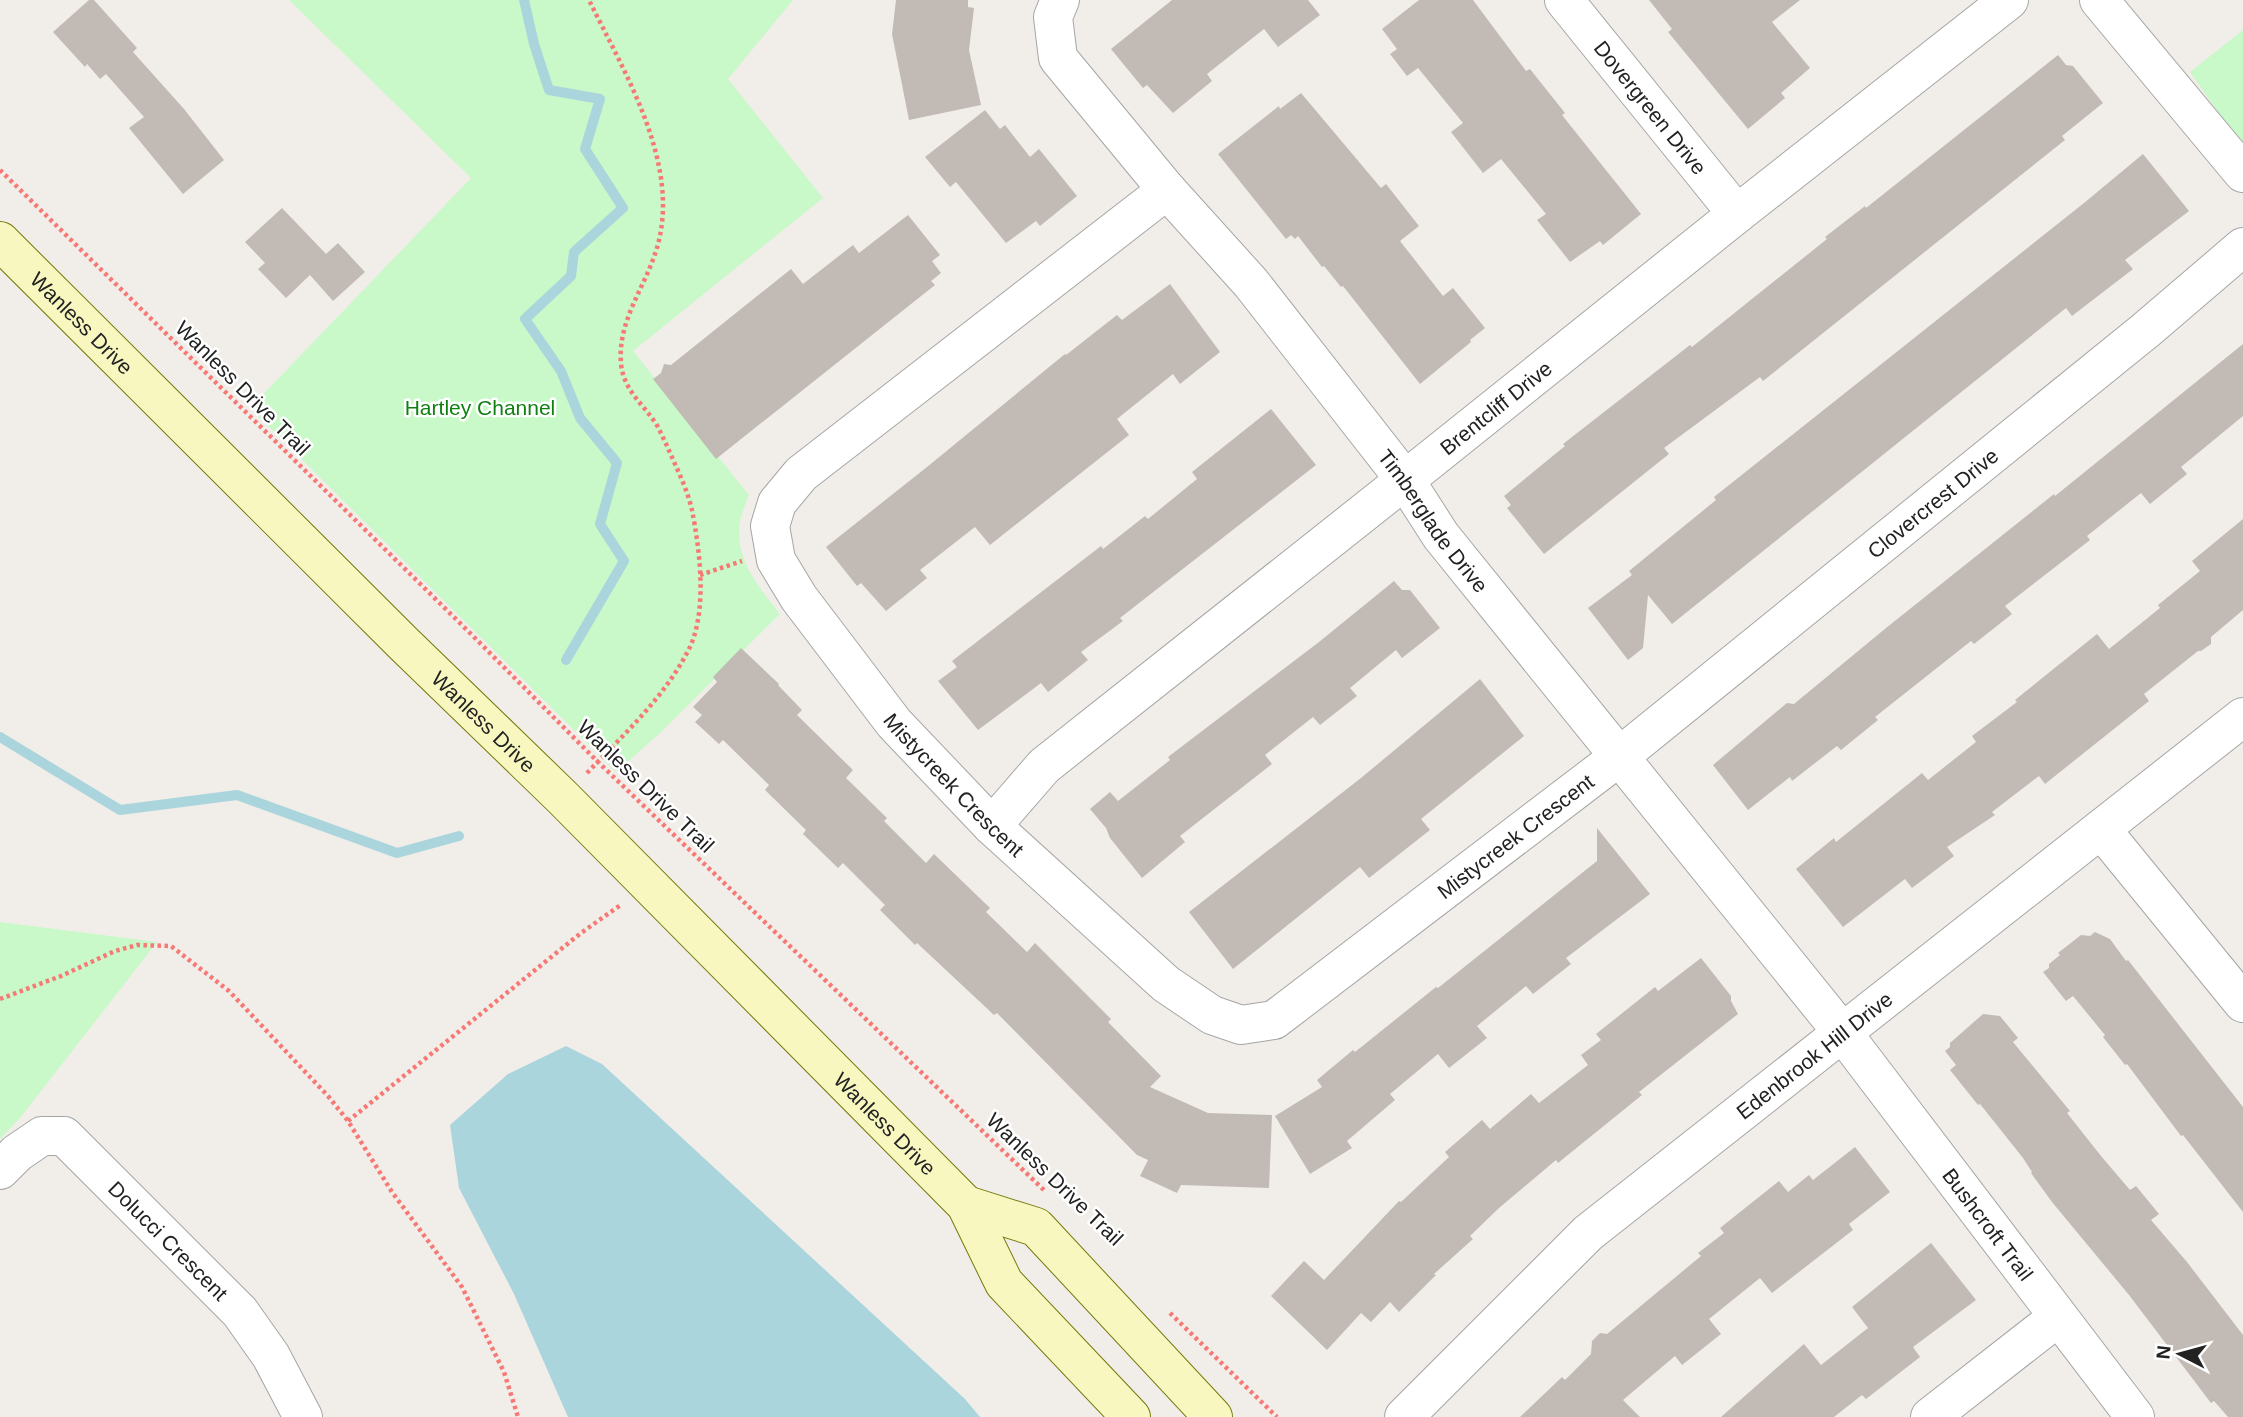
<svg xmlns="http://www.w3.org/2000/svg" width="2243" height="1417" font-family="Helvetica,sans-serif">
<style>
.park{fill:#c9f8c9}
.water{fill:#abd5dd}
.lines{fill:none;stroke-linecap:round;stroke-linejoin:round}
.stream{stroke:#abd5dd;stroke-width:10}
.building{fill:#c2bab5}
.minor-casing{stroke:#a6a6a6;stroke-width:40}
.tertiary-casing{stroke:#a6a6a6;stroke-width:40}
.secondary-casing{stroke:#757909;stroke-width:40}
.path{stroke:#f67975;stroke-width:4.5;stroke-dasharray:3.5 3.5;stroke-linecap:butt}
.minor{stroke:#fff;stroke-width:38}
.tertiary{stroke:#fff;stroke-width:38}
.secondary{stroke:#f8f7c0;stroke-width:38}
.labels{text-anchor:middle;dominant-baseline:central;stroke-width:5;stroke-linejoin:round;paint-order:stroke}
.street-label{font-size:21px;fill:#222;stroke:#fff}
.park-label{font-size:21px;fill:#108011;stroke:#fff}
</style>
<rect width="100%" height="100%" fill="#f1eee9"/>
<g class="park">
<path d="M 289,0 L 793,0 L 728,79 L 823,198 L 633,351 L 749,495 C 746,503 742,512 740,521 C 734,559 759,587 780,614 L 658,735 L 616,772 L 250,408 L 471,178 Z"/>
<path d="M 2243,30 L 2243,148 L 2190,72 Z"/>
<path d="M 0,922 L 157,942 L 20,1118 L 0,1139 Z"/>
</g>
<path class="water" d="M 566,1046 L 602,1064 L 965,1399 L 980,1417 L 568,1417 L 514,1294 L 459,1188 L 450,1125 L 508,1074 Z"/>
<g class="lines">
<g class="stream">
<path d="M 524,0 L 534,44 L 549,90 L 600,99 L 585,149 L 623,208 L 574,252 L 571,276 L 525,319 L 561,371 L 580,418 L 617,463 L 600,524 L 624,561 L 566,660"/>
<path d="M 0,737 L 120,810 L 237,795 L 397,853 L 459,836"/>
</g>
</g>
<g class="building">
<path d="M 89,0 L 94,0 L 137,48 L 133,52 L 184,109 L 224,160 L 183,194 L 129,128 L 144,117 L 106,74 L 100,79 L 87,64 L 85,67 L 53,32 Z"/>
<path d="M 896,0 L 968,0 L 968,7 L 974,8 L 969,50 L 981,105 L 909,120 L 892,34 Z"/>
<path d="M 1172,0 L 1308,0 L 1320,15 L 1278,47 L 1264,29 L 1207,74 L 1212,81 L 1173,113 L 1147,85 L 1143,88 L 1111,49 Z"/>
<path d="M 1419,0 L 1473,0 L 1526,71 L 1530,69 L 1565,113 L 1562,115 L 1641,214 L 1603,245 L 1600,241 L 1570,262 L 1537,220 L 1546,214 L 1501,159 L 1483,173 L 1451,132 L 1463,123 L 1418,68 L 1407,76 L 1390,54 L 1397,49 L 1382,29 Z"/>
<path d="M 1649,0 L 1800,0 L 1772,22 L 1810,68 L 1781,93 L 1785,98 L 1748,129 L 1668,32 L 1672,29 Z"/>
<path d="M 2058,55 L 2066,65 L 2073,66 L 2103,103 L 2062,136 L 2065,140 L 1763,381 L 1760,377 L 1664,448 L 1669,454 L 1544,554 L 1507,508 L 1511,505 L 1504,496 L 1565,446 L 1563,444 L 1690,345 L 1692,347 L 1827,239 L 1825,237 L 1865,206 L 1866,208 Z"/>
<path d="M 1301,93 L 1381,188 L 1386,184 L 1419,226 L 1400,241 L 1443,296 L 1453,288 L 1485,328 L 1470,340 L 1471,342 L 1420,384 L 1343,286 L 1341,287 L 1324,266 L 1322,267 L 1298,236 L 1295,239 L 1291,235 L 1286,239 L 1218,154 L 1279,106 L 1280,109 Z"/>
<path d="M 985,110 L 1000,129 L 1005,125 L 1030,157 L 1039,149 L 1077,196 L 1040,226 L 1036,221 L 1006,243 L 956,182 L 950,187 L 925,157 Z"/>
<path d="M 2143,154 L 2189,211 L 2125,260 L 2133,269 L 2072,316 L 2066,308 L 1672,624 L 1648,595 L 1643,648 L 1628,660 L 1588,608 L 1632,575 L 1629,571 L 1716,500 L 1714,497 L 2084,203 Z"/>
<path d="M 282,208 L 326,254 L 338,243 L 365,272 L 333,301 L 310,275 L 286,298 L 258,269 L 265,263 L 245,242 Z"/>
<path d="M 908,215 L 940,255 L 932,261 L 941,273 L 931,281 L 935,285 L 716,459 L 653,379 L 661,373 L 664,364 L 671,365 L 791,269 L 803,284 L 853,245 L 859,253 Z"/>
<path d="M 1170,284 L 1220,352 L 1180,384 L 1173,374 L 1117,419 L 1129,435 L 990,545 L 975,527 L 920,570 L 927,578 L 886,611 L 861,583 L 857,586 L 826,547 L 927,467 L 1065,354 L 1066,355 L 1117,315 L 1122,320 Z"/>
<path d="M 2243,344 L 2243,416 L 2181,467 L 2187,474 L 2150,504 L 2141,493 L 2087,536 L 2090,540 L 2005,606 L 2012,614 L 1974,644 L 1971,641 L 1875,717 L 1878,720 L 1841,750 L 1837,746 L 1792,781 L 1790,777 L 1748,810 L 1713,765 L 1787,703 L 1794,704 L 1886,628 L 2054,494 L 2055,496 Z"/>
<path d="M 1271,409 L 1316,465 L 1120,618 L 1123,621 L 1081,652 L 1088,660 L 1048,692 L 1041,683 L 978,730 L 938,681 L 957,667 L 952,661 L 1101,546 L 1103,549 L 1145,516 L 1148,519 L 1197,479 L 1192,472 Z"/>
<path d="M 2243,519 L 2243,610 L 2211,637 L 2211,644 L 2201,651 L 2198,651 L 2144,694 L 2149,701 L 2045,784 L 2039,776 L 1992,812 L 1995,815 L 1947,847 L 1954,856 L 1912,888 L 1905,879 L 1843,927 L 1796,869 L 1834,838 L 1836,842 L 1922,773 L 1928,780 L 1976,742 L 1972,736 L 2017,702 L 2015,700 L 2097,634 L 2109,649 L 2160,608 L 2158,605 L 2200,571 L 2192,561 Z"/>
<path d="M 1394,581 L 1402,590 L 1410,590 L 1440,628 L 1402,658 L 1396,650 L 1350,688 L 1357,696 L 1320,725 L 1313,717 L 1265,755 L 1272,764 L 1180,836 L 1185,842 L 1142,878 L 1110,838 L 1106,828 L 1090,809 L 1110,792 L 1118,801 L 1170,760 L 1168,757 L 1319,642 Z"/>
<path d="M 741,648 L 779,684 L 778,685 L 802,710 L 797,715 L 853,770 L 846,778 L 887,818 L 884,821 L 926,863 L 934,854 L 990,908 L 986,912 L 1027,952 L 1035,943 L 1111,1019 L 1108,1022 L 1161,1076 L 1150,1087 L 1208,1113 L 1272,1115 L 1269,1188 L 1181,1185 L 1177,1193 L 1140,1176 L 1148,1160 L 1137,1155 L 997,1013 L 994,1015 L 917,943 L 915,945 L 880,910 L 885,905 L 843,863 L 838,868 L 803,834 L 806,830 L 765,790 L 769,785 L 723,740 L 719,744 L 695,722 L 702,715 L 693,707 L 717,682 L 713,677 Z"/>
<path d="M 1480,679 L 1524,736 L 1421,819 L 1430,830 L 1369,878 L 1360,867 L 1233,969 L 1189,912 L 1361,778 Z"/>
<path d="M 1597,828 L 1650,894 L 1566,958 L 1571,964 L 1533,994 L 1526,986 L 1477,1026 L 1487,1038 L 1449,1068 L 1438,1054 L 1390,1094 L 1395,1100 L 1347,1141 L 1352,1148 L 1310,1174 L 1275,1116 L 1322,1087 L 1317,1080 L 1353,1050 L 1355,1052 L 1436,987 L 1438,988 L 1597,861 Z"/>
<path d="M 2095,932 L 2110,939 L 2126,961 L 2128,960 L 2243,1107 L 2243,1212 L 2183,1135 L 2181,1136 L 2127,1064 L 2125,1065 L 2103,1037 L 2105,1035 L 2073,996 L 2066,1001 L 2043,972 L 2049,968 L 2049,964 L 2060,955 L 2058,953 L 2081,935 L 2090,936 Z"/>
<path d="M 1701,958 L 1731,996 L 1731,1001 L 1738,1014 L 1639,1092 L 1642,1095 L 1558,1163 L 1556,1160 L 1499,1208 L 1470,1236 L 1473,1239 L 1434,1274 L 1436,1275 L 1399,1312 L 1390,1302 L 1371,1322 L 1361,1313 L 1327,1350 L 1271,1296 L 1304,1261 L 1324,1280 L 1399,1201 L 1401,1202 L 1449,1157 L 1445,1152 L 1482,1120 L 1490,1129 L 1531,1094 L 1539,1103 L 1588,1065 L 1581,1055 L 1601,1040 L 1596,1034 L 1655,987 L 1658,991 Z"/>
<path d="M 1983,1014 L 2000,1016 L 2018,1038 L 2013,1042 L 2070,1111 L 2067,1113 L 2101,1156 L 2130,1190 L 2136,1186 L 2159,1214 L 2151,1220 L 2187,1262 L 2243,1335 L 2243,1417 L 2228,1417 L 2214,1401 L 2211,1403 L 2129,1295 L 2052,1202 L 2031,1173 L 2032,1172 L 2023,1158 L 1980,1104 L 1978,1105 L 1950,1070 L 1956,1065 L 1945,1051 L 1950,1047 L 1950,1043 Z"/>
<path d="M 1855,1147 L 1890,1192 L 1849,1224 L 1853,1230 L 1772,1293 L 1760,1278 L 1709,1319 L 1721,1334 L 1682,1365 L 1675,1356 L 1623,1400 L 1640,1417 L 1520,1417 L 1562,1377 L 1565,1380 L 1591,1354 L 1592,1341 L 1600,1333 L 1607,1334 L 1701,1256 L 1698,1253 L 1724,1233 L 1720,1228 L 1779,1181 L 1788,1192 L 1809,1175 L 1813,1180 Z"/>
<path d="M 1931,1243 L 1976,1300 L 1913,1347 L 1920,1357 L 1866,1399 L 1862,1395 L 1834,1417 L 1721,1417 L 1804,1344 L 1821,1365 L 1868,1328 L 1852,1307 Z"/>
</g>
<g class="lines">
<g class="minor-casing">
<g id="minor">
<path id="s1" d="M 1060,0 L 1053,17 L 1058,58 L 1167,190 L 1251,283 L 1405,480 L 1441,536 L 1842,1032 L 2135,1417"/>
<path id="s2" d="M 1564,0 L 1737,214"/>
<path d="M 2099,0 L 2243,173"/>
<path id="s3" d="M 1167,190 L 801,474 L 777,503 L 770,526 L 776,560 L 799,598 L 894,723 L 992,826 L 1166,984 L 1212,1015 L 1241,1025 L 1274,1020 L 1620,756 L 2146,330 L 2243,247"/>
<path id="s4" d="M 992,826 L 1044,766 L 1405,480 L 1737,214 L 2009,0"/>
<path d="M 2101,829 L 2243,1003"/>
<path id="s5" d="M 0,1170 L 17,1153 L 42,1136 L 64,1136 L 240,1312 L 271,1356 L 303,1417"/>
<path d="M 1930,1417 L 2058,1317"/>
</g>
</g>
<g class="tertiary-casing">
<g id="tertiary">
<path id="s6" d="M 1404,1417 L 1588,1233 L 2243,717"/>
</g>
</g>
<g class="secondary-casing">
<g id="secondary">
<path id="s7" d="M 0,241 L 403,643 L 563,798 L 966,1205 L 1004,1283 L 1131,1417"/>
<path d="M 966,1205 L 1036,1227 L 1213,1417"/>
</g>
</g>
<g class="path">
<path d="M 0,170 L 468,631 L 598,762 L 1046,1192"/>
<path d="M 700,575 L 742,561"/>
<path d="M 587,773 C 624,734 663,699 688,651 C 708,613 700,551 692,510 C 687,488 676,467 667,446 C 664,440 661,433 658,427 C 645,405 624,392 621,364 C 617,319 647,286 658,244 C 680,162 624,72 589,0"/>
<path d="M 0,999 L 61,976 L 115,951 L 137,945 L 171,946 L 229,991 L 328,1096 L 348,1121 L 392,1192 L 462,1287 L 504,1372 L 518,1417"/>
<path d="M 348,1121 L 581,933 L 622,904"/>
<path d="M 1170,1313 L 1277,1417"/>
</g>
<use href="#minor" class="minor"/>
<use href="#tertiary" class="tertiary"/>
<use href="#secondary" class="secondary"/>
</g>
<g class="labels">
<g class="street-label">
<text stroke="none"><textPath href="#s2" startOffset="138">Dovergreen Drive</textPath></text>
<text stroke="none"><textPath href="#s7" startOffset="116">Wanless Drive</textPath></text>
<text transform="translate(243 388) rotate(45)">Wanless Drive Trail</text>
<text stroke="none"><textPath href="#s4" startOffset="656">Brentcliff Drive</textPath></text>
<text stroke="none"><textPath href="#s3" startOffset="2095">Clovercrest Drive</textPath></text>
<text stroke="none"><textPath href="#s1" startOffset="656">Timberglade Drive</textPath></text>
<text stroke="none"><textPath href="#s7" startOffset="682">Wanless Drive</textPath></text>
<text stroke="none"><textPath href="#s3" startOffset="847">Mistycreek Crescent</textPath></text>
<text transform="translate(646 786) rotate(44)">Wanless Drive Trail</text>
<text stroke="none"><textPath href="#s3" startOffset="1561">Mistycreek Crescent</textPath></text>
<text stroke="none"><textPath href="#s6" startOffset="548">Edenbrook Hill Drive</textPath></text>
<text stroke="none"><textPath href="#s7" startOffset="1250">Wanless Drive</textPath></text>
<text transform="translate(1055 1179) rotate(44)">Wanless Drive Trail</text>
<text stroke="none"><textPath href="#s1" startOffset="1552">Bushcroft Trail</textPath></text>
<text stroke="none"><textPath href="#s5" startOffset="224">Dolucci Crescent</textPath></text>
</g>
<g class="park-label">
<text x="480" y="407">Hartley Channel</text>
</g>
</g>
<g transform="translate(2180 1354) rotate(276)" stroke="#ffffff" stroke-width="5" paint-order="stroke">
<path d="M0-5L12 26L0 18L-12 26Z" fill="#222222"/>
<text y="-10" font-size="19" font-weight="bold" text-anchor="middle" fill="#222222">N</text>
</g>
</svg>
